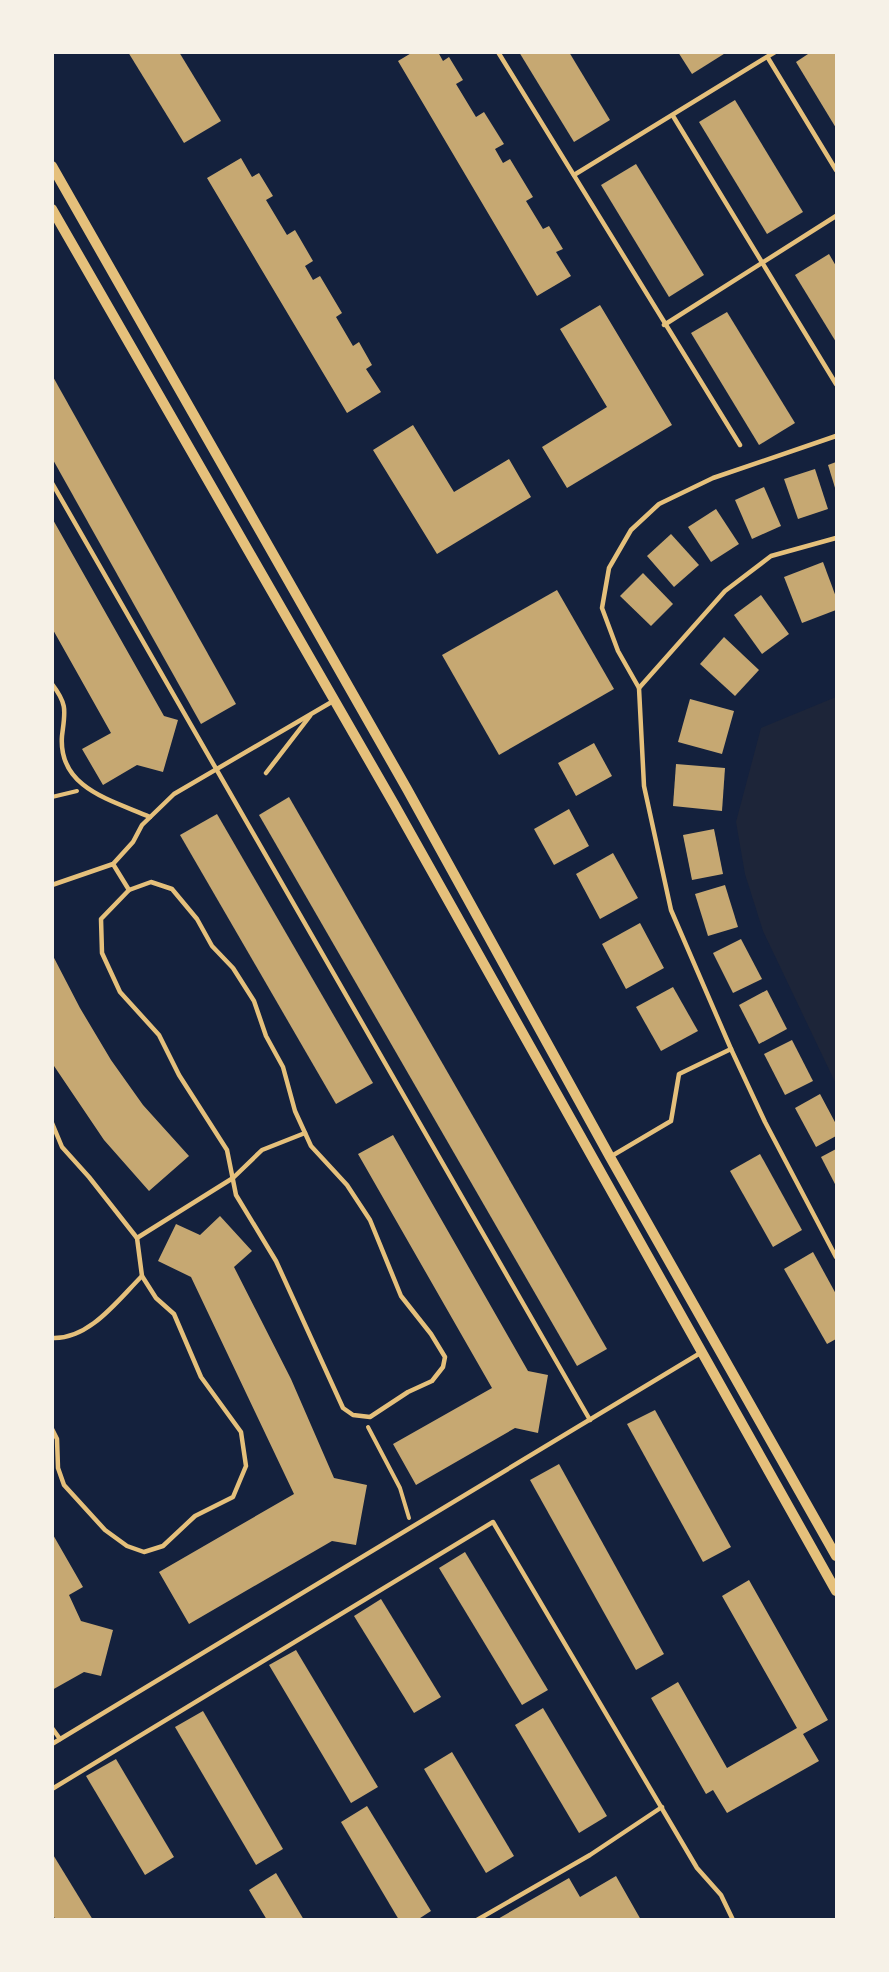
<svg xmlns="http://www.w3.org/2000/svg" width="889" height="1972" font-family="Bitter,serif">
<style>
.green{fill:#1d2539}
.building{fill:#c6a872}
.lines{fill:none;stroke-linecap:round;stroke-linejoin:round}
.path{stroke:#e5c07b;stroke-width:4}
.service{stroke:#e5c07b;stroke-width:4.5}
.tertiary{stroke:#e5c07b;stroke-width:10}
</style>
<rect width="100%" height="100%" fill="#14213d"/>
<path class="green" d="M 836,697 L 836,1084 L 763,931 L 745,874 L 736,822 L 761,728 Z"/>
<g class="building">
<path d="M 128,52 L 179,52 L 221,121 L 184,143 Z"/>
<path d="M 413,52 L 438,52 L 443,61 L 449,57 L 463,80 L 456,84 L 476,117 L 484,112 L 504,144 L 495,149 L 503,163 L 510,159 L 533,197 L 526,201 L 543,229 L 549,226 L 563,249 L 556,252 L 571,276 L 537,296 L 398,61 Z"/>
<path d="M 519,52 L 569,52 L 610,120 L 574,142 Z"/>
<path d="M 678,52 L 727,52 L 692,74 Z"/>
<path d="M 811,52 L 836,52 L 836,128 L 796,62 Z"/>
<path d="M 735,100 L 803,212 L 767,234 L 699,122 Z"/>
<path d="M 241,158 L 252,177 L 259,173 L 273,196 L 266,200 L 287,235 L 295,230 L 313,261 L 305,266 L 313,280 L 320,276 L 342,313 L 336,317 L 353,346 L 359,342 L 372,365 L 366,369 L 381,392 L 347,413 L 207,178 Z"/>
<path d="M 636,164 L 704,275 L 669,297 L 601,185 Z"/>
<path d="M 829,254 L 836,266 L 836,342 L 795,275 Z"/>
<path d="M 600,305 L 672,425 L 567,488 L 542,447 L 607,407 L 560,329 Z"/>
<path d="M 727,312 L 795,423 L 759,445 L 691,333 Z"/>
<path d="M 52,375 L 236,704 L 201,724 L 52,458 Z"/>
<path d="M 413,425 L 454,492 L 509,459 L 531,497 L 437,554 L 373,450 Z"/>
<path d="M 836,462 L 836,491 L 828,465 Z"/>
<path d="M 815,469 L 828,509 L 798,519 L 784,479 Z"/>
<path d="M 764,487 L 781,526 L 752,539 L 735,500 Z"/>
<path d="M 716,509 L 739,544 L 711,562 L 688,527 Z"/>
<path d="M 52,518 L 164,716 L 178,720 L 163,772 L 137,765 L 103,785 L 82,749 L 111,733 L 52,628 Z"/>
<path d="M 671,534 L 699,565 L 674,587 L 647,556 Z"/>
<path d="M 823,562 L 836,597 L 836,610 L 802,623 L 784,577 Z"/>
<path d="M 643,573 L 673,604 L 651,626 L 620,596 Z"/>
<path d="M 557,590 L 614,689 L 499,755 L 442,655 Z"/>
<path d="M 761,595 L 789,634 L 762,654 L 734,615 Z"/>
<path d="M 724,637 L 759,670 L 735,696 L 700,664 Z"/>
<path d="M 690,699 L 734,711 L 722,754 L 678,742 Z"/>
<path d="M 594,743 L 612,776 L 576,796 L 558,763 Z"/>
<path d="M 676,764 L 725,768 L 722,811 L 673,806 Z"/>
<path d="M 289,797 L 607,1349 L 577,1366 L 259,815 Z"/>
<path d="M 569,809 L 589,846 L 554,865 L 534,829 Z"/>
<path d="M 217,814 L 373,1083 L 336,1104 L 180,835 Z"/>
<path d="M 714,829 L 723,874 L 692,880 L 683,835 Z"/>
<path d="M 613,853 L 638,898 L 600,919 L 576,874 Z"/>
<path d="M 725,885 L 738,927 L 708,936 L 695,894 Z"/>
<path d="M 640,923 L 664,968 L 626,989 L 602,944 Z"/>
<path d="M 741,939 L 762,979 L 733,993 L 713,953 Z"/>
<path d="M 52,954 L 80,1008 L 111,1060 L 143,1105 L 189,1156 L 149,1191 L 104,1140 L 52,1063 Z"/>
<path d="M 673,987 L 698,1031 L 661,1051 L 636,1007 Z"/>
<path d="M 767,990 L 787,1029 L 759,1044 L 739,1005 Z"/>
<path d="M 792,1040 L 813,1081 L 785,1095 L 764,1054 Z"/>
<path d="M 820,1094 L 836,1124 L 836,1136 L 816,1147 L 795,1108 Z"/>
<path d="M 393,1135 L 528,1371 L 548,1375 L 538,1433 L 515,1428 L 416,1485 L 393,1444 L 492,1388 L 358,1154 Z"/>
<path d="M 836,1149 L 836,1186 L 821,1157 Z"/>
<path d="M 760,1154 L 802,1230 L 773,1247 L 730,1171 Z"/>
<path d="M 220,1216 L 252,1251 L 234,1267 L 291,1379 L 334,1478 L 367,1485 L 356,1545 L 332,1541 L 189,1624 L 159,1572 L 294,1494 L 191,1277 L 158,1261 L 176,1224 L 200,1235 Z"/>
<path d="M 813,1252 L 836,1294 L 836,1339 L 827,1344 L 784,1269 Z"/>
<path d="M 655,1410 L 731,1547 L 703,1562 L 627,1424 Z"/>
<path d="M 559,1464 L 664,1654 L 636,1670 L 530,1480 Z"/>
<path d="M 52,1533 L 83,1587 L 69,1595 L 81,1621 L 113,1630 L 101,1676 L 84,1672 L 52,1690 Z"/>
<path d="M 465,1552 L 548,1690 L 522,1705 L 439,1568 Z"/>
<path d="M 749,1580 L 828,1720 L 803,1734 L 819,1761 L 727,1813 L 713,1790 L 706,1794 L 651,1698 L 678,1682 L 727,1768 L 797,1728 L 722,1596 Z"/>
<path d="M 381,1599 L 441,1697 L 414,1713 L 354,1616 Z"/>
<path d="M 296,1650 L 378,1787 L 351,1803 L 269,1665 Z"/>
<path d="M 543,1708 L 607,1816 L 579,1833 L 515,1725 Z"/>
<path d="M 203,1711 L 283,1849 L 256,1865 L 175,1727 Z"/>
<path d="M 452,1752 L 514,1856 L 486,1873 L 424,1769 Z"/>
<path d="M 116,1759 L 174,1857 L 145,1875 L 86,1776 Z"/>
<path d="M 367,1806 L 431,1911 L 417,1920 L 399,1920 L 341,1822 Z"/>
<path d="M 52,1853 L 93,1920 L 56,1920 L 52,1914 Z"/>
<path d="M 276,1873 L 304,1920 L 267,1920 L 249,1890 Z"/>
<path d="M 616,1876 L 641,1920 L 496,1920 L 569,1878 L 580,1897 Z"/>
</g>
<g class="lines">
<g class="path">
<path d="M 52,797 L 77,791"/>
<path d="M 368,1427 L 400,1488 L 409,1518"/>
</g>
<g class="service">
<path d="M 498,52 L 740,445"/>
<path d="M 768,58 L 836,170"/>
<path d="M 673,116 L 836,384"/>
<path d="M 574,175 L 775,52"/>
<path d="M 664,325 L 836,216"/>
<path d="M 52,483 L 590,1420"/>
<path d="M 52,684 C 68,705 65,711 62,736 C 58,788 111,800 150,817"/>
<path d="M 639,688 L 618,651 L 602,608 L 609,568 L 631,530 L 659,504 L 713,478 L 836,436"/>
<path d="M 266,773 L 310,716"/>
<path d="M 113,864 L 129,890"/>
<path d="M 151,882 L 172,889 L 197,919 L 212,946 L 233,968 L 254,1001 L 266,1036 L 283,1067 L 295,1111 L 311,1146 L 347,1185 L 370,1220 L 401,1296 L 431,1334 L 445,1357 L 443,1367 L 432,1381 L 408,1392 L 370,1417 L 353,1415 L 343,1408 L 276,1261 L 236,1195 L 227,1150 L 179,1075 L 159,1035 L 120,992 L 102,953 L 101,919 L 129,890 Z"/>
<path d="M 52,885 L 113,864 L 133,842 L 142,825 L 174,794 L 335,700"/>
<path d="M 731,1049 L 765,1122 L 836,1257"/>
<path d="M 52,1123 L 62,1147 L 89,1177 L 137,1238 L 142,1276 L 156,1298 L 174,1314 L 201,1377 L 241,1432 L 246,1466 L 233,1497 L 195,1516 L 163,1546 L 144,1552 L 127,1546 L 105,1530 L 64,1485 L 58,1468 L 57,1439 L 52,1429"/>
<path d="M 610,1157 L 671,1121 L 679,1074 L 731,1049 L 671,910 L 644,786 L 639,688 L 725,591 L 771,556 L 836,538"/>
<path d="M 137,1238 L 233,1178 L 262,1150 L 305,1133"/>
<path d="M 52,1338 C 89,1340 118,1300 142,1276"/>
<path d="M 52,1728 L 60,1739"/>
<path d="M 52,1744 L 702,1352"/>
<path d="M 52,1789 L 493,1522 L 697,1868 L 721,1895 L 733,1920"/>
<path d="M 477,1920 L 590,1855 L 662,1807"/>
</g>
<g class="tertiary">
<path d="M 52,166 L 407,789 L 610,1157 L 836,1556"/>
<path d="M 52,209 L 394,804 L 836,1591"/>
</g>
</g>
<rect width="889" height="1972" fill="none" stroke="#f6f1e7" stroke-width="108"/>
</svg>
